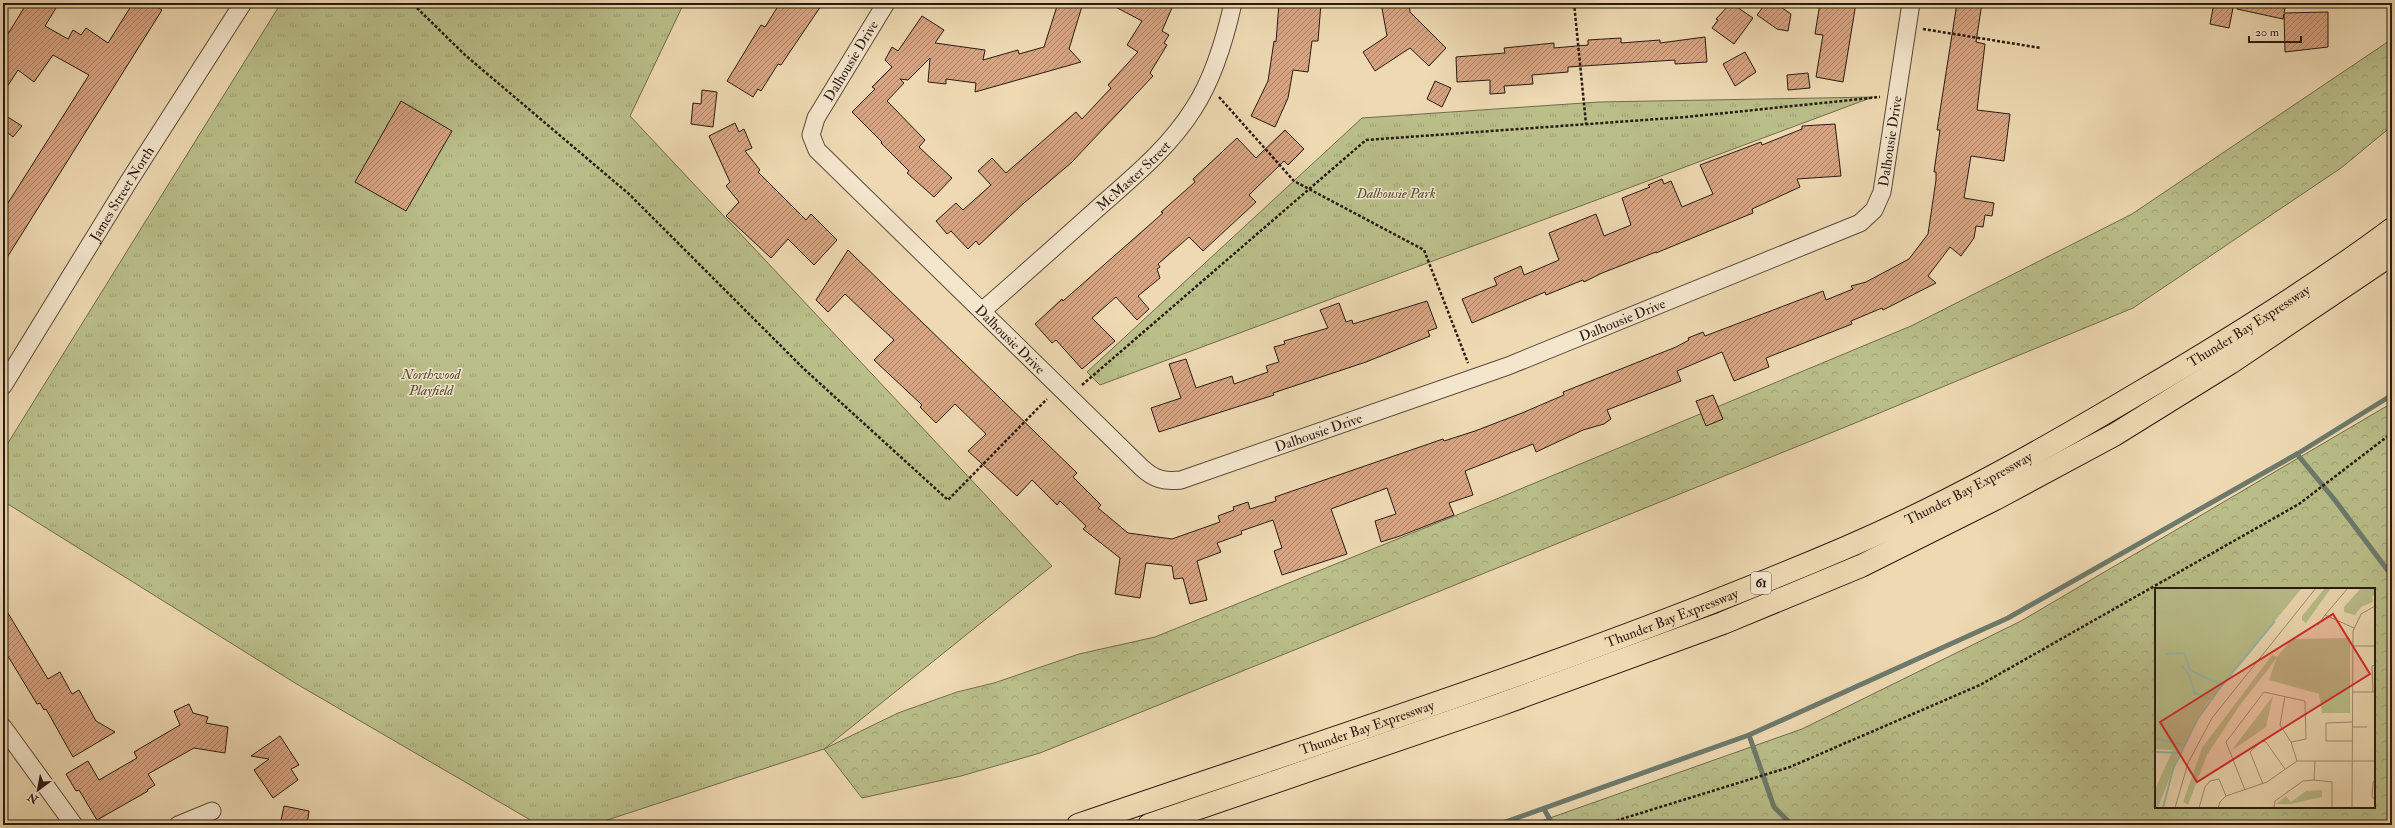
<svg xmlns="http://www.w3.org/2000/svg" width="2395" height="828" font-family="'IM FELL Double Pica',serif">
<style>
.forest{fill:url(#forest-crowns);stroke:#726c4e;fill-rule:evenodd}
.park{fill:url(#park-tufts);stroke:#726c4e}
.lines{fill:none;stroke-linecap:round;stroke-linejoin:round}
.stream{stroke:#6d7a6c;stroke-width:5}
.building{fill:url(#building-hatch);stroke:#291a11}
.minor-casing{stroke:#5a4a39;stroke-width:19}
.highway-casing{stroke:#291a11;stroke-width:24}
.path{stroke:#291a11;stroke-width:2.5;stroke-dasharray:3 2;stroke-linecap:butt}
.minor{stroke:#f4e6cd;stroke-width:17}
.highway{stroke:#eed9b2;stroke-width:22}
.labels{text-anchor:middle;dominant-baseline:central;stroke-width:3;stroke-linejoin:round;paint-order:stroke}
.shield{fill:#f4e6cd;stroke:#665749;stroke-width:1}
.shield-label{font-size:13px;font-weight:bold;fill:#291a11}
.street-label{font-size:14px;fill:#291a11;stroke:#f4e6cd}
.park-label{font-size:14px;font-style:italic;fill:#544c35;stroke:#f4e6cd}
.inset-river{fill:none;stroke:#9abaa9;stroke-width:2}
.inset-road{fill:none;stroke:#9f8d72;stroke-width:1}
.view{fill:#d62828;fill-opacity:0.15;stroke:#d62828;stroke-width:2}
.inset-edge{fill:none;stroke:#291a11;stroke-width:2}
</style>
<defs>
<pattern id="forest-crowns" width="20" height="18" patternUnits="userSpaceOnUse"><rect width="20" height="18" fill="#babf8a"/><path d="M2 6a3 3 0 1 1 6 0M12 15a3 3 0 1 1 6 0" fill="none" stroke="#a0a476"/></pattern>
<pattern id="park-tufts" width="24" height="20" patternUnits="userSpaceOnUse"><rect width="24" height="20" fill="#babf8a"/><path d="M3 7l-1-3M5 7V3M7 7l1-3M15 17l-1-3M17 17v-4M19 17l1-3" fill="none" stroke="#a0a476"/></pattern>
<pattern id="building-hatch" width="6" height="6" patternUnits="userSpaceOnUse"><rect width="6" height="6" fill="#d7a482"/><path d="M-1 1l2-2M0 6l6-6M5 7l2-2" fill="none" stroke="#ae8569"/></pattern>
</defs>
<rect width="100%" height="100%" fill="#eed9b2"/>
<filter id="stains"><feTurbulence type="fractalNoise" baseFrequency=".005" numOctaves="4"/><feColorMatrix values="0 0 0 0 .2 0 0 0 0 .09 0 0 0 0 .02 0 0 0 .5 -.17"/></filter>
<radialGradient id="worn" r=".72"><stop offset=".6" stop-color="#630" stop-opacity="0"/><stop offset="1" stop-color="#630" stop-opacity=".3"/></radialGradient>
<g class="forest">
<path d="M 2392,39 L 2392,126 L 2341,168 L 2133,308 L 1865,419 L 1040,753 L 961,776 L 862,798 L 824,749 L 898,713 L 957,692 L 994,683 L 1079,654 L 1155,637 L 1494,500 L 1911,326 L 2132,214 Z"/>
<path d="M 2392,403 L 2392,825 L 1530,825 L 1802,729 L 2021,621 ZM 2156,589 L 2374,589 L 2374,807 L 2156,807 Z"/>
</g>
<g class="park">
<path d="M 281,3 L 684,3 L 630,116 L 1052,566 L 824,749 L 592,825 L 539,825 L 295,683 L 3,501 L 3,451 Z"/>
<path d="M 1873,97 L 1100,385 L 1087,372 L 1362,118 L 1599,102 Z"/>
</g>
<g class="lines">
<g class="stream">
<path d="M 2297,454 L 2334,499 L 2392,576"/>
<path d="M 1749,735 L 1774,807 L 1792,825"/>
<path d="M 1544,809 L 1553,825"/>
<path d="M 1497,825 L 1749,735 L 2008,618 L 2297,454 L 2392,395"/>
</g>
</g>
<g class="building">
<path d="M 27,3 L 59,3 L 45,26 L 68,39 L 73,30 L 81,35 L 86,28 L 108,43 L 133,3 L 151,3 L 162,10 L 3,264 L 3,211 L 89,75 L 53,55 L 34,82 L 18,70 L 3,93 L 3,42 Z"/>
<path d="M 780,3 L 823,3 L 781,65 L 778,64 L 761,91 L 758,89 L 753,97 L 727,81 L 761,25 L 765,27 Z"/>
<path d="M 1058,3 L 1083,3 L 1069,49 L 1081,62 L 975,92 L 976,83 L 946,79 L 946,84 L 928,82 L 930,58 L 908,80 L 900,79 L 904,83 L 887,101 L 925,140 L 919,147 L 952,178 L 934,197 L 907,173 L 909,171 L 881,143 L 882,142 L 852,112 L 875,89 L 872,87 L 892,67 L 885,60 L 892,47 L 898,51 L 922,16 L 944,30 L 935,43 L 985,50 L 983,60 L 1018,50 L 1019,54 L 1044,47 Z"/>
<path d="M 1108,3 L 1174,3 L 1162,31 L 1169,35 L 1164,43 L 1167,45 L 1150,73 L 1153,76 L 1071,163 L 1024,203 L 979,245 L 976,241 L 968,249 L 951,231 L 947,234 L 936,221 L 956,203 L 963,210 L 991,185 L 978,171 L 992,158 L 1006,173 L 1076,112 L 1082,119 L 1111,88 L 1108,85 L 1138,52 L 1127,45 L 1142,21 Z"/>
<path d="M 1279,3 L 1321,3 L 1318,41 L 1312,41 L 1308,72 L 1293,70 L 1288,98 L 1275,127 L 1251,116 L 1268,81 L 1274,41 L 1276,42 Z"/>
<path d="M 1381,3 L 1409,3 L 1410,12 L 1446,48 L 1429,66 L 1410,48 L 1375,71 L 1363,52 L 1387,36 Z"/>
<path d="M 1731,3 L 1753,18 L 1734,44 L 1712,28 L 1718,20 L 1716,19 Z"/>
<path d="M 1766,3 L 1775,3 L 1791,14 L 1788,31 L 1777,29 L 1757,15 Z"/>
<path d="M 1820,3 L 1856,3 L 1843,82 L 1816,77 L 1823,35 L 1815,34 Z"/>
<path d="M 1957,3 L 1982,3 L 1976,42 L 1985,44 L 1977,110 L 2010,114 L 2004,161 L 1971,156 L 1964,198 L 1994,203 L 1992,216 L 1985,215 L 1983,227 L 1976,226 L 1974,238 L 1961,256 L 1950,247 L 1928,276 L 1936,283 L 1883,310 L 1882,308 L 1851,321 L 1852,324 L 1766,358 L 1769,367 L 1734,381 L 1722,352 L 1677,371 L 1681,381 L 1607,410 L 1611,419 L 1604,424 L 1583,430 L 1536,452 L 1533,444 L 1465,471 L 1473,495 L 1449,503 L 1454,515 L 1400,536 L 1381,542 L 1375,521 L 1396,514 L 1387,488 L 1331,509 L 1347,554 L 1282,575 L 1274,551 L 1282,548 L 1273,520 L 1241,531 L 1242,534 L 1217,543 L 1221,552 L 1197,561 L 1207,600 L 1190,604 L 1183,578 L 1174,579 L 1172,566 L 1146,563 L 1140,598 L 1115,594 L 1120,558 L 1083,529 L 1086,526 L 1060,501 L 1057,505 L 1032,480 L 1017,496 L 968,451 L 986,434 L 955,404 L 936,423 L 920,407 L 922,405 L 874,360 L 894,340 L 845,294 L 828,312 L 816,300 L 848,250 L 1077,473 L 1073,477 L 1101,505 L 1098,508 L 1128,533 L 1172,539 L 1220,522 L 1218,516 L 1234,510 L 1233,507 L 1248,502 L 1250,509 L 1276,501 L 1275,497 L 1443,439 L 1444,441 L 1475,431 L 1522,413 L 1564,395 L 1563,392 L 1676,347 L 1689,340 L 1688,338 L 1703,332 L 1705,336 L 1823,291 L 1826,300 L 1853,289 L 1851,286 L 1866,282 L 1909,259 L 1928,234 L 1936,180 L 1936,172 L 1934,172 L 1940,130 L 1937,130 Z"/>
<path d="M 2214,3 L 2234,3 L 2229,28 L 2210,24 Z"/>
<path d="M 2238,3 L 2286,3 L 2284,13 L 2328,12 L 2328,47 L 2285,52 L 2284,14 L 2283,19 L 2237,9 Z"/>
<path d="M 1705,37 L 1707,62 L 1675,64 L 1675,60 L 1568,67 L 1568,72 L 1532,75 L 1533,84 L 1504,86 L 1505,93 L 1490,94 L 1490,80 L 1457,82 L 1456,57 L 1505,53 L 1504,48 L 1554,43 L 1554,48 L 1588,45 L 1588,40 L 1621,38 L 1621,43 L 1660,40 L 1660,43 Z"/>
<path d="M 1745,52 L 1756,72 L 1735,86 L 1723,64 Z"/>
<path d="M 1808,73 L 1810,88 L 1788,90 L 1787,75 Z"/>
<path d="M 1435,81 L 1451,88 L 1442,107 L 1427,99 Z"/>
<path d="M 702,90 L 717,92 L 713,127 L 691,124 L 693,103 L 701,104 Z"/>
<path d="M 401,101 L 452,131 L 406,211 L 355,182 Z"/>
<path d="M 3,114 L 22,126 L 13,137 L 3,129 Z"/>
<path d="M 735,123 L 739,132 L 744,129 L 752,148 L 745,151 L 760,170 L 758,172 L 806,220 L 811,214 L 837,240 L 814,265 L 788,239 L 771,258 L 726,216 L 739,202 L 726,186 L 730,182 L 709,136 Z"/>
<path d="M 1835,124 L 1841,176 L 1797,179 L 1800,187 L 1752,209 L 1753,213 L 1656,253 L 1656,252 L 1602,273 L 1584,282 L 1583,280 L 1546,295 L 1545,292 L 1472,323 L 1462,299 L 1497,285 L 1494,278 L 1521,266 L 1524,275 L 1559,260 L 1549,233 L 1596,214 L 1604,236 L 1631,225 L 1622,198 L 1650,187 L 1648,185 L 1662,179 L 1664,184 L 1671,181 L 1682,207 L 1713,194 L 1700,165 L 1761,142 L 1762,145 L 1802,129 L 1802,126 Z"/>
<path d="M 1285,130 L 1304,149 L 1288,165 L 1284,161 L 1249,195 L 1256,202 L 1203,251 L 1189,237 L 1158,264 L 1160,267 L 1157,269 L 1160,278 L 1138,296 L 1149,309 L 1137,320 L 1116,297 L 1092,318 L 1115,341 L 1082,369 L 1056,340 L 1052,343 L 1035,324 L 1062,299 L 1063,301 L 1163,213 L 1161,212 L 1195,182 L 1193,179 L 1237,138 L 1256,158 Z"/>
<path d="M 1427,301 L 1437,328 L 1428,331 L 1430,336 L 1366,362 L 1273,393 L 1274,395 L 1159,432 L 1151,408 L 1181,398 L 1169,364 L 1186,359 L 1196,388 L 1232,376 L 1234,384 L 1268,372 L 1266,366 L 1279,362 L 1274,347 L 1285,344 L 1284,341 L 1328,328 L 1320,310 L 1339,303 L 1346,322 L 1352,320 L 1353,324 Z"/>
<path d="M 1713,395 L 1723,419 L 1706,426 L 1696,401 Z"/>
<path d="M 3,605 L 48,679 L 60,672 L 72,694 L 79,690 L 96,721 L 115,732 L 73,757 L 46,709 L 44,710 L 40,703 L 37,704 L 3,648 Z"/>
<path d="M 189,704 L 193,713 L 208,717 L 206,723 L 228,727 L 225,753 L 194,748 L 148,774 L 155,785 L 147,790 L 148,791 L 97,820 L 79,790 L 76,791 L 66,774 L 88,761 L 99,780 L 137,758 L 134,752 L 180,725 L 174,711 Z"/>
<path d="M 280,736 L 299,765 L 291,769 L 298,780 L 273,798 L 254,770 L 269,759 L 251,756 Z"/>
<path d="M 284,806 L 309,811 L 307,825 L 280,825 Z"/>
</g>
<g class="lines">
<g class="minor-casing">
<g id="minor">
<path id="s1" d="M 886,3 L 816,118 L 811,135 L 817,150 L 1142,468 C 1154,479 1164,482 1181,480 L 1508,366 L 1860,223 L 1874,210 L 1882,192 L 1911,3"/>
<path id="s2" d="M 982,311 C 1021,277 1059,243 1098,208 C 1133,177 1169,148 1194,108 C 1214,77 1225,39 1233,3"/>
<path id="s3" d="M 3,386 L 129,181 L 243,3"/>
<path d="M 3,727 L 74,825"/>
<path d="M 178,825 L 212,811"/>
</g>
</g>
<g class="highway-casing">
<g id="highway">
<path id="s4" d="M 1078,825 C 1335,737 1595,655 1845,548 C 1948,504 2046,448 2142,391 C 2227,341 2313,288 2392,229"/>
<path d="M 1149,825 L 1499,705 L 1723,623 L 1861,566 L 1995,499 L 2114,435 L 2230,363 L 2392,254"/>
</g>
</g>
<g class="path">
<path d="M 1574,3 L 1586,124"/>
<path d="M 417,8 L 465,55 L 629,194 L 803,368 L 948,500 L 1047,399"/>
<path d="M 1923,29 L 2041,48"/>
<path d="M 1219,97 L 1294,181 L 1424,250 L 1468,363"/>
<path d="M 1082,385 L 1366,140 L 1686,117 L 1880,97"/>
<path d="M 1602,825 L 1790,767 L 1980,685 L 2299,504 L 2392,433"/>
</g>
<use href="#minor" class="minor"/>
<use href="#highway" class="highway"/>
</g>
<g class="labels">
<rect class="shield" x="1751" y="572" width="20" height="22" rx="3"/>
<g class="shield-label">
<text x="1761" y="583">61</text>
</g>
<g class="street-label">
<text transform="translate(851 61) rotate(-59)">Dalhousie Drive</text>
<text stroke="none"><textPath href="#s1" startOffset="1482">Dalhousie Drive</textPath></text>
<text stroke="none"><textPath href="#s2" startOffset="203">McMaster Street</textPath></text>
<text stroke="none"><textPath href="#s3" startOffset="226">James Street North</textPath></text>
<text stroke="none"><textPath href="#s1" startOffset="1135">Dalhousie Drive</textPath></text>
<text stroke="none"><textPath href="#s4" startOffset="1277">Thunder Bay Expressway</textPath></text>
<text stroke="none"><textPath href="#s1" startOffset="439">Dalhousie Drive</textPath></text>
<text stroke="none"><textPath href="#s1" startOffset="811">Dalhousie Drive</textPath></text>
<text stroke="none"><textPath href="#s4" startOffset="953">Thunder Bay Expressway</textPath></text>
<text stroke="none"><textPath href="#s4" startOffset="629">Thunder Bay Expressway</textPath></text>
<text stroke="none"><textPath href="#s4" startOffset="305">Thunder Bay Expressway</textPath></text>
</g>
<g class="park-label">
<text x="1396" y="193">Dalhousie Park</text>
<text x="431" y="374">Northwood<tspan x="431" dy="16">Playfield</tspan></text>
</g>
</g>
<g transform="translate(2155 588)">
<rect width="220" height="220" fill="#eed9b2"/>
<path d="M 0,0 L 147,0 L 52,115 L 24,165 L 3,220 L 0,220 L 0,201 L 18,162 L 0,161 ZM 170,0 L 176,0 L 151,35 L 147,32 L 147,28 ZM 206,0 L 220,0 L 220,6 L 217,9 L 218,14 L 206,19 L 200,27 L 189,24 L 189,19 ZM 117,67 L 122,69 L 118,75 L 85,117 L 52,167 L 33,217 L 28,214 L 47,160 Z" fill="#babf8a"/>
<path d="M 195,50 L 195,125 L 167,125 L 164,106 L 114,92 L 122,69 L 137,51 ZM 118,108 L 111,139 L 76,163 ZM 167,202 L 167,209 L 136,216 L 121,216 L 131,208 L 136,214 L 151,203 Z" fill="#babf8a"/>
<path class="inset-river" d="M 11,66 L 29,65 L 35,82 L 67,97M 27,78 L 34,87 L 40,105 L 55,111M 0,150 L 28,157M 0,164 L 25,165M 8,220 L 18,181 L 42,132 L 64,101 L 120,33"/>
<path class="inset-road" d="M 193,0 L 170,27 L 199,40M 163,37 L 170,27M 197,58 L 220,58M 197,104 L 220,104M 218,104 L 217,78 L 220,77M 130,108 L 125,137 L 136,154 L 142,173M 197,134 L 171,135 L 171,153 L 198,153M 198,139 L 212,139M 159,192 L 160,173M 220,193 L 218,194 L 217,209 L 220,211M 108,196 L 95,164 L 107,153 L 111,154 L 130,181M 90,202 L 71,154 L 109,104 L 150,113 L 151,151 L 136,154M 20,220 L 33,175 L 57,130 L 161,0M 44,220 L 50,199 L 55,193 L 64,191 L 71,208M 63,220 L 65,214 L 71,208 L 112,194 L 142,173 L 220,173M 119,220 L 120,213 L 148,193 L 159,192 L 177,194 L 177,220M 197,220 L 198,43 L 206,26 L 220,18"/>
<path class="view" d="M 178,26 L 215,86 L 42,194 L 5,134 Z"/>
<rect width="220" height="220" class="inset-edge"/>
</g>
<rect width="2395" height="828" fill="none" stroke="#eed9b2" stroke-width="16"/>
<rect x="4" y="4" width="2387" height="820" fill="none" stroke="#291a11" stroke-width="2"/>
<rect x="8" y="8" width="2379" height="812" fill="none" stroke="#291a11"/>
<g transform="translate(38 790) rotate(212)" stroke="#f4e6cd" stroke-width="3" paint-order="stroke">
<path d="M0-3L7 15L0 10L-7 15Z" fill="#291a11"/>
<text y="-6" font-size="11" font-weight="bold" text-anchor="middle" fill="#291a11">N</text>
</g>
<path d="M2249 36v6h52v-6" fill="none" stroke="#291a11" stroke-width="2"/>
<text x="2255" y="36" font-size="12" fill="#291a11" stroke="#f4e6cd" stroke-width="3" paint-order="stroke">20 m</text>
<rect width="100%" height="100%" filter="url(#stains)"/>
<rect width="100%" height="100%" fill="url(#worn)"/>
</svg>
